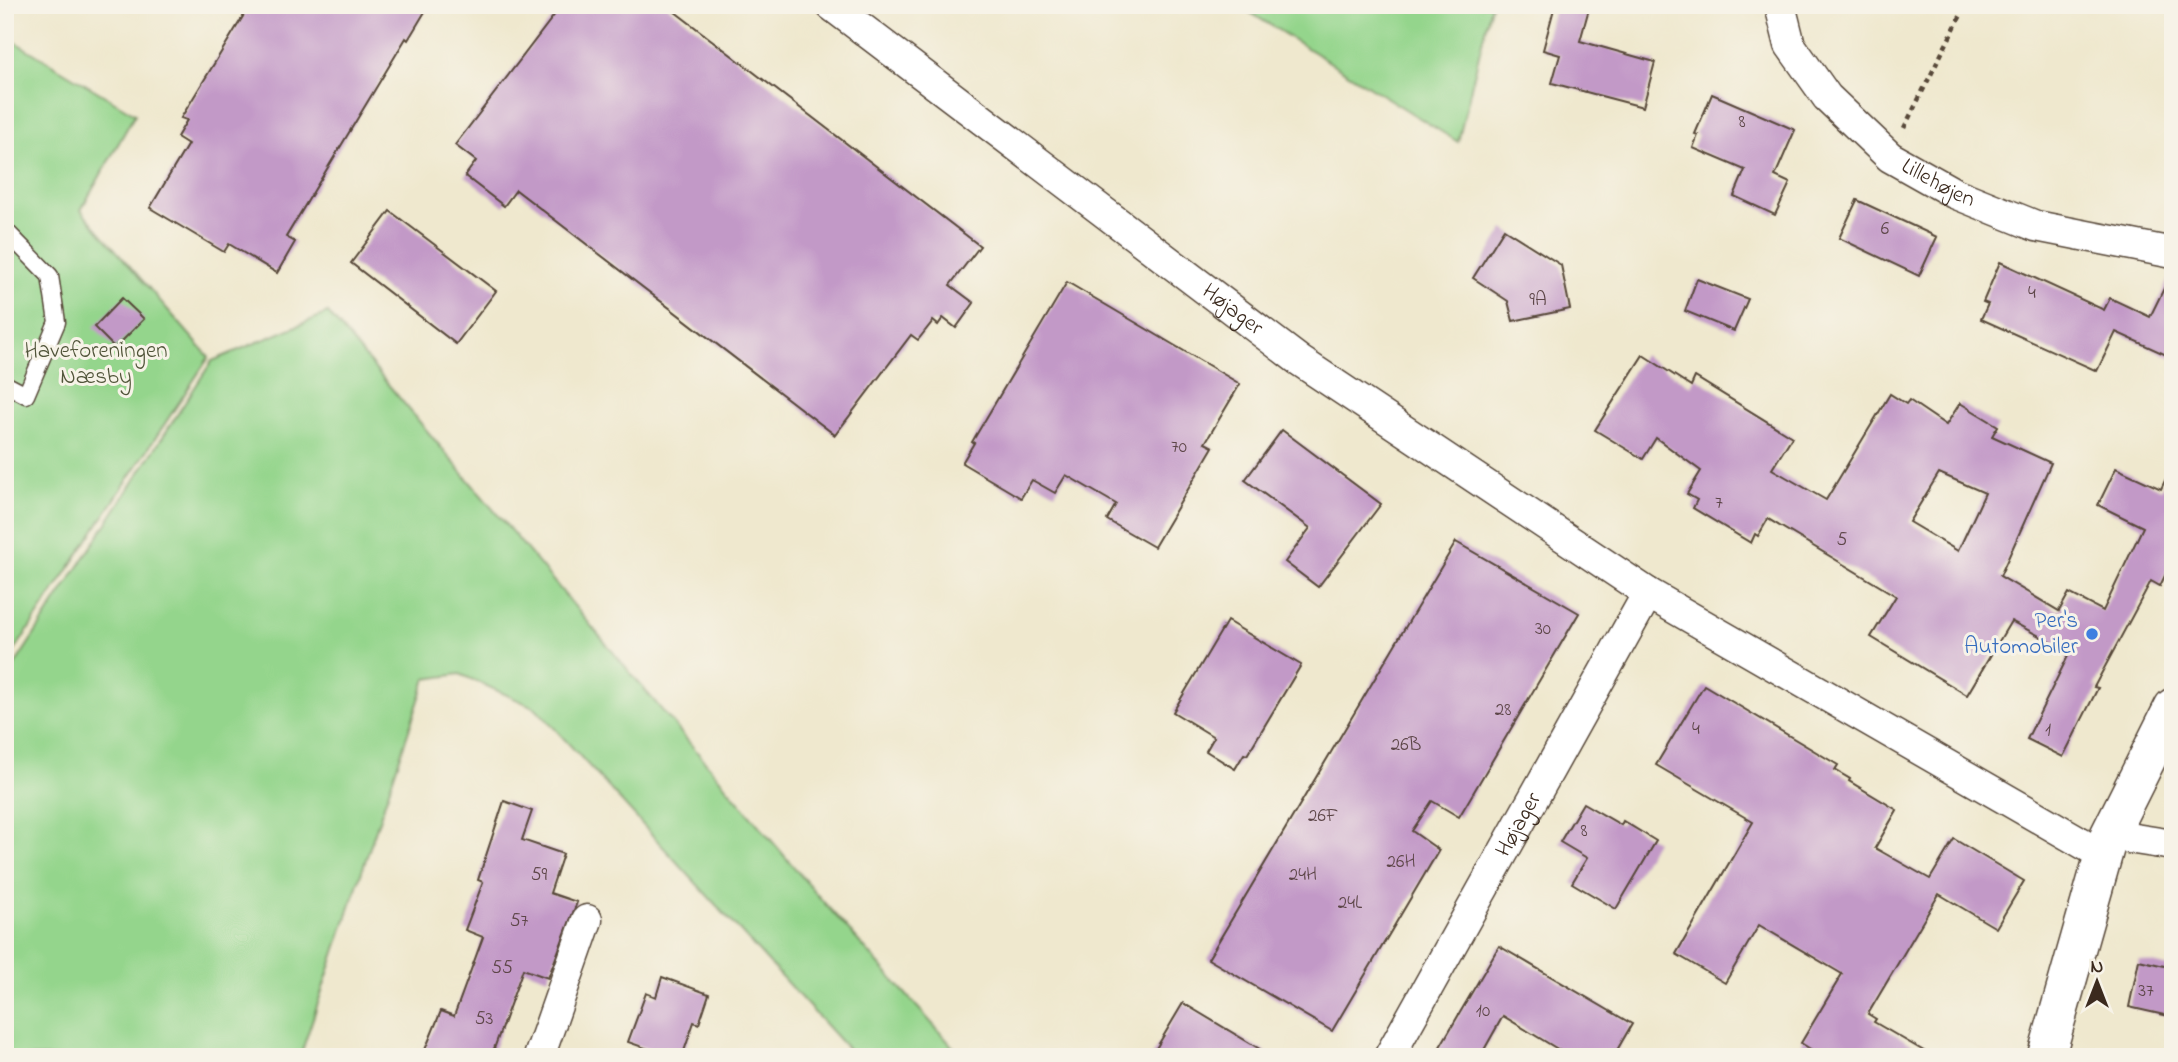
<svg xmlns="http://www.w3.org/2000/svg" width="2178" height="1062" font-family="'Indie Flower',sans-serif">
<style>
.green{fill:#94d58c;stroke:#688055;stroke-width:2}
.building{fill:#c299c7;fill-rule:evenodd}
.lines{fill:none;stroke-linecap:round;stroke-linejoin:round}
.service-casing{stroke:#564638;stroke-width:19}
.minor-casing{stroke:#564638;stroke-width:33}
.tertiary-casing{stroke:#564638;stroke-width:40}
.path{stroke:#564638;stroke-width:4.5;stroke-dasharray:5 5;stroke-linecap:butt}
.service{stroke:#fff;stroke-width:16}
.minor{stroke:#fff;stroke-width:30}
.tertiary{stroke:#fff;stroke-width:37}
.shop-dot{fill:#3f7fe0;stroke:#f7f3e8;stroke-width:2.5}
.labels{text-anchor:middle;dominant-baseline:central;stroke-width:6;stroke-linejoin:round;paint-order:stroke}
.number-label{font-size:19px;fill:#5d4648}
.street-label{font-size:23px;fill:#3b2a1e;stroke:#f7f3e8}
.park-label{font-size:23px;fill:#51553a;stroke:#f7f3e8}
.shop-label{font-size:23px;fill:#366cbe;stroke:#f7f3e8;text-anchor:end}
</style>
<rect width="100%" height="100%" fill="#f7f3e8"/>
<filter id="ink" filterUnits="userSpaceOnUse"><feTurbulence type="fractalNoise" baseFrequency=".0143" numOctaves="2"/><feDisplacementMap in="SourceGraphic" scale="14" xChannelSelector="R" yChannelSelector="G"/><feConvolveMatrix kernelMatrix="1 2 1 2 8 2 1 2 1" color-interpolation-filters="sRGB"/></filter>
<filter id="wash" filterUnits="userSpaceOnUse"><feTurbulence type="fractalNoise" baseFrequency=".00686" numOctaves="4" result="noise"/><feDisplacementMap in="SourceGraphic" scale="28" xChannelSelector="R" yChannelSelector="G"/><feGaussianBlur stdDeviation="1.57" result="paint"/><feColorMatrix in="noise" values="0 0 0 0 0 0 0 0 0 0 0 0 0 0 0 0 0 1.4 0 .05"/><feComposite in="paint" operator="in"/></filter>
<g filter="url(#wash)">
<rect width="100%" height="100%" fill="#efe8ce"/>
<g class="green">
<path d="M 1238,5 L 1491,5 L 1458,142 Z"/>
<path d="M 5,36 L 135,114 L 81,210 L 209,357 L 5,665 Z"/>
<path d="M 328,313 L 819,897 L 962,1057 L 855,1057 L 536,708 L 460,674 L 426,679 L 300,1057 L 5,1057 L 5,680 L 212,361 Z"/>
</g>
<g id="blocks">
<g class="building">
<path d="M 250,5 L 429,5 L 408,40 L 406,38 L 286,237 L 295,242 L 277,273 L 229,244 L 224,252 L 150,208 L 188,144 L 177,137 L 187,120 L 181,118 Z"/>
<path d="M 562,5 L 666,5 L 980,246 L 950,285 L 974,303 L 956,328 L 943,318 L 938,325 L 933,321 L 918,340 L 911,335 L 835,435 L 516,190 L 504,206 L 465,176 L 476,161 L 455,145 Z"/>
<path d="M 1555,5 L 1590,5 L 1580,41 L 1655,62 L 1643,107 L 1552,83 L 1560,55 L 1543,50 Z"/>
<path d="M 1712,94 L 1795,130 L 1775,176 L 1790,183 L 1775,215 L 1734,196 L 1745,170 L 1693,148 L 1698,135 L 1695,134 Z"/>
<path d="M 1857,200 L 1937,237 L 1919,276 L 1839,238 Z"/>
<path d="M 390,211 L 496,291 L 456,344 L 351,263 Z"/>
<path d="M 1504,229 L 1561,265 L 1570,309 L 1513,321 L 1508,301 L 1473,278 Z"/>
<path d="M 2000,262 L 2104,310 L 2110,298 L 2150,317 L 2173,270 L 2173,358 L 2116,332 L 2097,371 L 1981,319 L 1988,304 L 1983,302 Z"/>
<path d="M 1697,279 L 1748,299 L 1734,331 L 1685,311 Z"/>
<path d="M 1067,282 L 1240,384 L 1205,443 L 1213,447 L 1154,547 L 1107,520 L 1116,504 L 1066,475 L 1055,493 L 1032,480 L 1021,498 L 962,463 L 974,443 L 972,442 Z"/>
<path d="M 122,298 L 144,319 L 115,348 L 94,327 Z"/>
<path d="M 1643,355 L 1691,386 L 1695,377 L 1792,437 L 1772,469 L 1826,500 L 1890,394 L 1906,404 L 1909,400 L 1946,425 L 1960,403 L 1998,426 L 1992,436 L 2051,463 L 2000,576 L 2059,611 L 2069,593 L 2103,611 L 2143,527 L 2098,505 L 2116,468 L 2161,489 L 2173,464 L 2173,559 L 2160,586 L 2151,581 L 2094,687 L 2098,688 L 2063,757 L 2027,739 L 2070,652 L 2011,621 L 1967,695 L 1871,637 L 1896,596 L 1768,519 L 1758,536 L 1755,534 L 1751,543 L 1693,508 L 1697,500 L 1687,494 L 1701,471 L 1656,438 L 1643,459 L 1595,430 ZM 1939,473 L 1985,493 L 1958,551 L 1909,522 Z"/>
<path d="M 1282,430 L 1381,504 L 1318,587 L 1285,562 L 1310,528 L 1245,480 Z"/>
<path d="M 1456,542 L 1579,613 L 1459,817 L 1432,801 L 1412,831 L 1439,850 L 1332,1031 L 1208,959 Z"/>
<path d="M 1227,621 L 1301,665 L 1247,755 L 1244,754 L 1235,769 L 1206,751 L 1214,737 L 1173,712 Z"/>
<path d="M 1704,685 L 1838,765 L 1835,770 L 1850,779 L 1849,781 L 1897,810 L 1875,848 L 1930,879 L 1954,839 L 2024,881 L 1996,928 L 1939,894 L 1868,1014 L 1876,1019 L 1874,1022 L 1934,1057 L 1823,1057 L 1801,1043 L 1842,974 L 1759,925 L 1725,983 L 1676,954 L 1753,822 L 1656,765 Z"/>
<path d="M 504,801 L 532,811 L 522,840 L 563,854 L 550,893 L 577,902 L 548,978 L 523,969 L 491,1057 L 422,1057 L 441,1011 L 454,1016 L 483,937 L 465,930 L 483,882 L 478,880 Z"/>
<path d="M 1583,803 L 1621,825 L 1623,821 L 1656,841 L 1616,909 L 1572,883 L 1587,858 L 1560,842 Z"/>
<path d="M 1499,946 L 1632,1024 L 1613,1057 L 1571,1057 L 1503,1016 L 1480,1057 L 1434,1057 Z"/>
<path d="M 2139,960 L 2173,968 L 2173,1017 L 2129,1007 Z"/>
<path d="M 662,977 L 709,994 L 699,1024 L 694,1022 L 682,1057 L 671,1057 L 628,1042 L 646,993 L 656,997 Z"/>
<path d="M 1183,1003 L 1273,1057 L 1151,1057 Z"/>
</g>
</g>
</g>
<g filter="url(#ink)">
<use href="#blocks" fill-opacity="0" stroke="#564638" stroke-width="2"/>
<g class="lines">
<g class="service-casing">
<path id="service" d="M 5,230 L 50,276 L 57,322 L 26,395 L 5,384"/>
</g>
<g class="minor-casing">
<g id="minor">
<path id="s1" d="M 831,5 L 1300,361 L 1648,593 L 2103,855"/>
<path id="s2" d="M 1780,5 L 1790,45 L 1827,97 L 1890,157 L 1954,193 L 2036,226 L 2173,253"/>
<path d="M 2109,835 L 2173,845"/>
<path d="M 539,1057 L 587,920"/>
<path id="s3" d="M 1389,1057 L 1648,593"/>
</g>
</g>
<g class="tertiary-casing">
<path id="tertiary" d="M 2046,1057 L 2109,835 L 2173,707"/>
</g>
<path class="path" d="M 1904,128 L 1966,5"/>
<use href="#service" class="service"/>
<use href="#minor" class="minor"/>
<use href="#tertiary" class="tertiary"/>
</g>
</g>
<circle class="shop-dot" cx="2092" cy="634" r="7"/>
<g class="labels">
<g class="number-label">
<text x="1742" y="122">8</text>
<text x="1885" y="229">6</text>
<text x="2032" y="293">4</text>
<text x="1538" y="300">9A</text>
<text x="1179" y="447">70</text>
<text x="1719" y="503">7</text>
<text x="1842" y="540">5</text>
<text x="1543" y="629">30</text>
<text x="1503" y="710">28</text>
<text x="1696" y="729">4</text>
<text x="2048" y="730">1</text>
<text x="1406" y="745">26B</text>
<text x="1323" y="816">26F</text>
<text x="1584" y="831">8</text>
<text x="1401" y="862">26H</text>
<text x="539" y="875">59</text>
<text x="1303" y="875">24H</text>
<text x="1350" y="903">24L</text>
<text x="519" y="921">57</text>
<text x="502" y="968">55</text>
<text x="2146" y="991">37</text>
<text x="1483" y="1011">10</text>
<text x="484" y="1019">53</text>
</g>
<g class="street-label">
<text stroke="none"><textPath href="#s2" startOffset="247">Lillehøjen</textPath></text>
<text stroke="none"><textPath href="#s1" startOffset="504">Højager</textPath></text>
<text stroke="none"><textPath href="#s3" startOffset="266">Højager</textPath></text>
</g>
<g class="park-label">
<text x="96" y="351">Haveforeningen<tspan x="96" dy="26">Næsby</tspan></text>
</g>
<g class="shop-label">
<text x="2078" y="621">Per's<tspan x="2078" dy="26">Automobiler</tspan></text>
</g>
</g>
<rect width="2178" height="1062" fill="none" stroke="#f7f3e8" stroke-width="28"/>
<g transform="translate(2097 982)" stroke="#f7f3e8" stroke-width="5" paint-order="stroke">
<path d="M0-5L12 26L0 18L-12 26Z" fill="#3b2a1e"/>
<text y="-10" font-size="19" font-weight="bold" text-anchor="middle" fill="#3b2a1e">N</text>
</g>
</svg>
